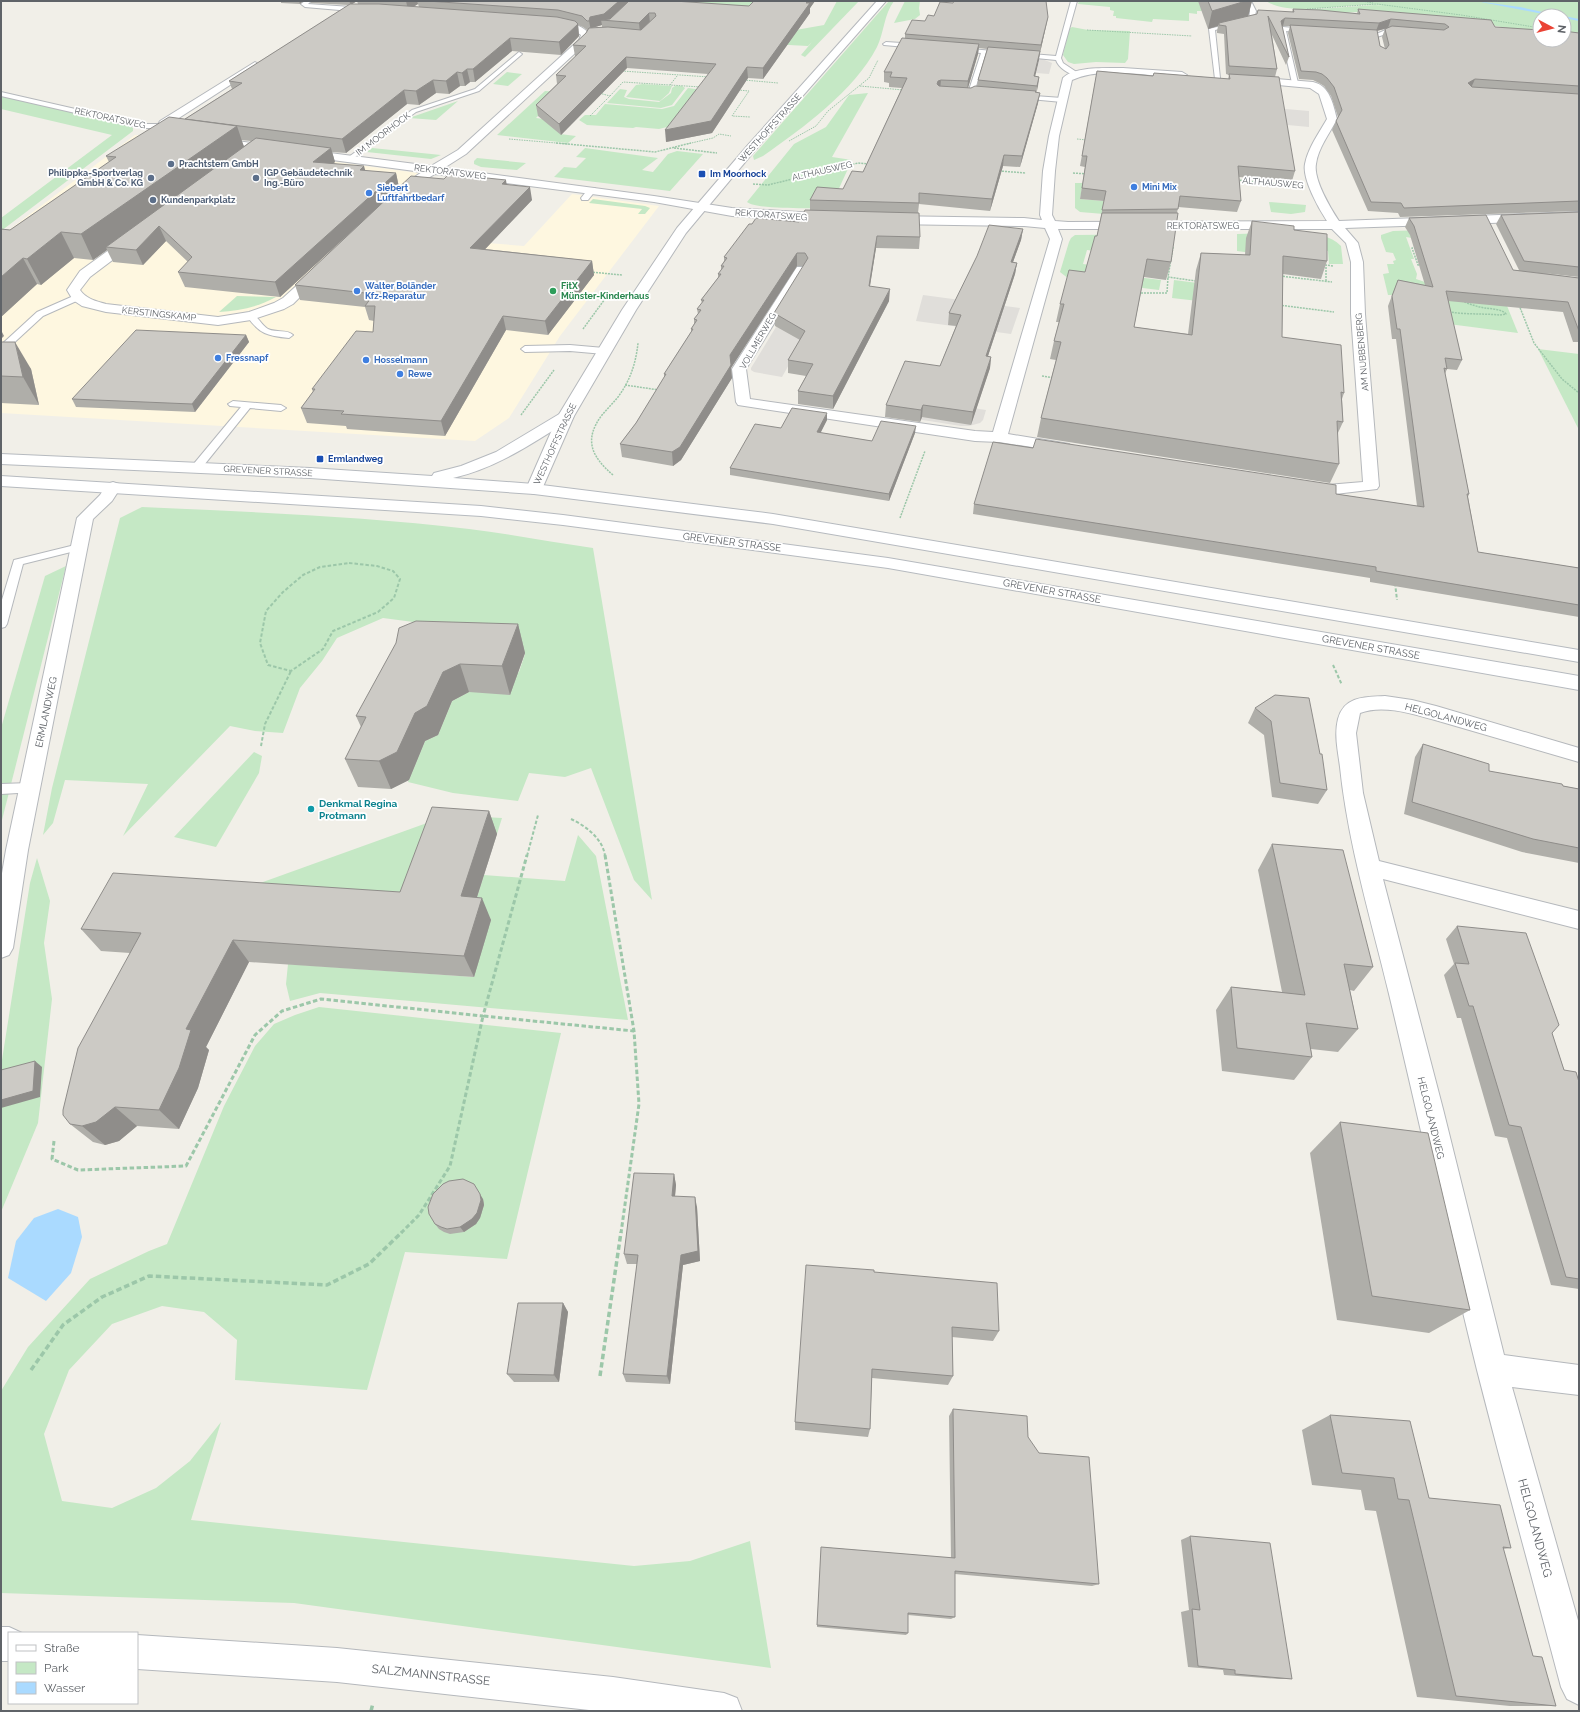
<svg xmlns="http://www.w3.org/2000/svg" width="1580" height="1712" font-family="Raleway,sans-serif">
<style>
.commercial{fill:#fef7e0}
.industrial{fill:#e0deda}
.green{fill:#c5e8c5}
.water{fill:#aadaff}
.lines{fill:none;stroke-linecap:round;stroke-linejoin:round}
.stream{fill:#aadaff;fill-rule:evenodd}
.service-casing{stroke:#b5b8bc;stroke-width:2}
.minor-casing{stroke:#b5b8bc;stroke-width:2}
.tertiary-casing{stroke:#b5b8bc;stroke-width:2}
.secondary-casing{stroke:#b6babf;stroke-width:2}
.path-far4{stroke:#9cc7a9;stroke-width:1;stroke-dasharray:1.5 1;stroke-linecap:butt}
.path-far3{stroke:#9cc7a9;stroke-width:1.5;stroke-dasharray:2 1;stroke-linecap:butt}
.path-far2{stroke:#9cc7a9;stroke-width:2;stroke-dasharray:3.5 2;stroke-linecap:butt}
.path-far1{stroke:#9cc7a9;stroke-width:3;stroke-dasharray:4.5 2.5;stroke-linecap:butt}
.path{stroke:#9cc7a9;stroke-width:3.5;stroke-dasharray:5.5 3;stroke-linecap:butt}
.service{fill:#fff;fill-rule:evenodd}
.minor{fill:#fff;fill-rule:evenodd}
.tertiary{fill:#fff;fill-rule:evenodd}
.secondary{fill:#fff;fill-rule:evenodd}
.wall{fill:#afaea9;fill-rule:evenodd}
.shaded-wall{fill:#8f8d8a}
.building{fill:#cccac5;stroke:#8f8d8a}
.service-dot{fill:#5c6f8a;stroke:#fff;stroke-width:1.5}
.transit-dot{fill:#1a4fb4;stroke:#fff;stroke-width:1.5}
.shop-dot{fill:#3f7fe0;stroke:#fff;stroke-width:1.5}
.leisure-dot{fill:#2e9e5b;stroke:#fff;stroke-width:1.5}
.culture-dot{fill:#0f9aa8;stroke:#fff;stroke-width:1.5}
.labels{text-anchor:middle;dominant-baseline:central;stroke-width:3.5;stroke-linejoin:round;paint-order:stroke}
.far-street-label{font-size:9px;fill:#5f6368;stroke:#fff}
.far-service-label{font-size:9px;font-weight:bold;fill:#4e5e75;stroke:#fff;text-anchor:start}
.far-transit-label{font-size:9px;font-weight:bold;fill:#164399;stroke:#fff;text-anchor:start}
.far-shop-label{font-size:9px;font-weight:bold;fill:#366cbe;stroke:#fff;text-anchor:start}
.far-leisure-label{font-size:9px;font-weight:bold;fill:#27864d;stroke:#fff;text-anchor:start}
.street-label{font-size:10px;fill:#5f6368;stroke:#fff}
.culture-label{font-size:10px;font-weight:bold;fill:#0d838f;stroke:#fff;text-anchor:start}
.near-street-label{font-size:12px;fill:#5f6368;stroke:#fff}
</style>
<rect width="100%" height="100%" fill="#f1efe8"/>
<path class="commercial" d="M 135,135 L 418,173 L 336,249 L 476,242 L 524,246 L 572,194 L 659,206 L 560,336 L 509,418 L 475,441 L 1,413 L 1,236 Z"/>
<g class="industrial">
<path d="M 987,54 L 1040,58 L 1052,63 L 1049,74 L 982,69 Z"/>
<path d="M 1274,108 L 1309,111 L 1309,127 L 1277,124 Z"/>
<path d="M 923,295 L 1020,308 L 1011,334 L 916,321 Z"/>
<path d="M 776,327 L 808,331 L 782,377 L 754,372 L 751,370 L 751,368 Z"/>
<path d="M 894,396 L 986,410 L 983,420 L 980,423 L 969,426 L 961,426 L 897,416 Z"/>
</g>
<g class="green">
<path d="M 642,1 L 799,1 L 814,2 L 810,8 L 776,6 L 770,14 Z"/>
<path d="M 837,1 L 859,1 L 805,57 L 801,55 L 812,42 L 808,46 L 770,44 L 773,34 L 824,25 Z"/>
<path d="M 889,1 L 894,1 C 884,14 884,33 877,47 C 854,91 803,128 763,156 L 754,160 L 753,156 Z"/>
<path d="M 905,1 L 920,1 L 919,8 L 920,15 L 915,19 L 894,23 Z"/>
<path d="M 1079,1 L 1194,1 L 1203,3 L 1204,11 L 1197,11 L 1197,14 L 1189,13 L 1189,21 L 1153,19 L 1152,22 L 1116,18 L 1116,16 L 1113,16 L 1114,11 L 1110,10 L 1110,7 L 1078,4 Z"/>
<path d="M 1266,1 L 1579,1 L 1579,40 L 1564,38 L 1564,16 L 1540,16 L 1540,34 L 1480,23 L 1420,17 L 1405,13 L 1380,11 L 1338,13 L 1303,10 L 1375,5 L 1386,6 C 1353,0 1294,19 1266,1 Z"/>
<path d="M 1072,27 L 1088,30 L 1130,31 L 1128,59 L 1125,63 L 1096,62 L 1074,64 L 1068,62 L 1063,55 L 1069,29 Z"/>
<path d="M 507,72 L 522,74 L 508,86 L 493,84 Z"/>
<path d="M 643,84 L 672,86 L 669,93 L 660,101 L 626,97 L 636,85 Z"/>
<path d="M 675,86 L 682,86 L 685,88 L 672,105 L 661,108 L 607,103 L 620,89 L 627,90 L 624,97 L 629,99 L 659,102 L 671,93 L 672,88 Z"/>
<path d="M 688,88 L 703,90 L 683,123 L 659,129 L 636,127 L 633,128 L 587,125 L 579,120 L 585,115 L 596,115 L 605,104 L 662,109 L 674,106 Z"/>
<path d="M 545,91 L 562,92 L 536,118 L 551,120 L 560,134 L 576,136 L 568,143 L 497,135 Z"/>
<path d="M 868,93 L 832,157 L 852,160 L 830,208 C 815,208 757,210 747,202 L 794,144 L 826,127 L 849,95 Z"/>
<path d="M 1,96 L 130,126 L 133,128 L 133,131 L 1,231 L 1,218 L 112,135 L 1,109 Z"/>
<path d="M 458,101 L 436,120 L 409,118 Z"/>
<path d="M 372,148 L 441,155 L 431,159 L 367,152 Z"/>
<path d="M 585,148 L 658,158 L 642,170 L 653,172 L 668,154 L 677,151 L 703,154 L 670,191 L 554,177 L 564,167 L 576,168 L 586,158 L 576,157 Z"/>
<path d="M 477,158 L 526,163 L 517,170 L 481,167 L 474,164 L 474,161 Z"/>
<path d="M 1075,183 L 1083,183 L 1080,199 L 1104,201 L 1104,214 L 1080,212 L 1075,208 Z"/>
<path d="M 593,199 L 645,206 L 650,208 L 645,214 L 638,214 L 642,209 L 589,203 Z"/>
<path d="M 1269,202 L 1306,205 L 1305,212 L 1291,214 L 1271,212 Z"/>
<path d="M 1423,230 L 1412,238 L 1406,237 L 1414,259 L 1411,259 L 1417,274 L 1416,279 L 1425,282 L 1501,291 L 1518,333 L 1418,320 L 1392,295 L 1388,295 L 1383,274 L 1389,273 L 1387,264 L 1394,264 L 1393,261 L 1396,260 L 1393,253 L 1386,252 L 1381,238 L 1381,235 L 1393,231 Z"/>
<path d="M 1303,232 C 1317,235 1330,235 1341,246 L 1343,264 L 1329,264 L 1328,251 L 1290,246 L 1259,254 L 1237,251 L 1237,234 Z"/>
<path d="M 1171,234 L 1104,252 L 1087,250 L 1083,264 L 1122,269 L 1121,275 L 1161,280 L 1159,290 L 1069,279 L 1060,272 L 1069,242 L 1071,238 L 1075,235 Z"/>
<path d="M 1174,280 L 1276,293 L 1207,302 L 1172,298 Z"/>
<path d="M 237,296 L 276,297 C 258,307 239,311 219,312 Z"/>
<path d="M 1538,349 L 1579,354 L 1579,430 Z"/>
<path d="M 142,507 C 251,512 361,516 469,529 C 511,534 552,542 593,548 L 652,900 L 634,880 L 591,768 L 565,777 L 529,773 L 518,801 L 453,793 L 408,782 L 425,741 L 438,735 L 452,701 L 469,692 L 519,672 L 525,654 L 421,623 L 383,618 L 337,638 L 322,661 L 300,688 L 283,733 L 255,731 L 230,726 L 123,836 L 148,784 L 65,780 L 53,823 L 43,835 L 52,788 L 120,518 Z"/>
<path d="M 66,566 L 1,824 L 1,728 L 45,576 Z"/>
<path d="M 254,752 L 262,756 L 259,773 L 216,847 L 174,837 Z"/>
<path d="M 466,816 L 502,818 L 497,834 L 411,915 L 241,890 L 438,819 Z"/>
<path d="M 578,835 L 596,856 L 628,1020 L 320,993 L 290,1001 L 286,984 L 288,964 L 474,977 L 470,919 L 484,875 L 565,881 Z"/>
<path d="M 37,858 L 50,901 L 44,943 L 52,999 L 38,1123 L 1,1212 L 1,1066 L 30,883 Z"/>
<path d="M 319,1007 L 561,1033 L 507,1259 L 405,1252 L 367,1390 L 235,1380 L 237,1340 L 204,1312 L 162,1306 L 112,1324 L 69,1370 L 44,1434 L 62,1501 L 112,1508 L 156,1488 L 190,1461 L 221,1422 L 191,1520 L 634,1566 L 690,1561 L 750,1541 L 771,1668 L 294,1603 L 1,1593 L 1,1391 L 28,1347 L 90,1279 L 149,1251 L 167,1244 L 224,1106 L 255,1046 L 274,1024 L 295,1015 Z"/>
</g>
<path class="water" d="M 58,1209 L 78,1217 L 82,1237 L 71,1273 L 46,1301 L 8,1278 L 16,1241 L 34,1218 Z"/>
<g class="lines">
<g class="stream">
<path d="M 1476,1 L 1520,7 L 1561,16 L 1553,16 Z"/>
<path d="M 1563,16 L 1564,16 L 1579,19 L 1579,21 L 1564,18 Z"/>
</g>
<g class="service-casing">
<g id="service">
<path d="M 305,1 L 311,1 L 308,4 L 351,7 L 354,9 L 351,11 L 305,7 L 301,4 Z"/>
<path d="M 1071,1 L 1077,1 L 1061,58 L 1063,63 L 1078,73 L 1078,75 C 1070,76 1058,67 1056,60 L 986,53 L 974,93 L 969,94 L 968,93 L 981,53 L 960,51 L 957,49 L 958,48 L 1056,56 Z"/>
<path d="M 1245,1 L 1251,1 L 1256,11 L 1254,21 L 1215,30 L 1220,78 L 1215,79 L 1209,29 L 1249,19 L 1250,11 Z"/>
<path d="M 1283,27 L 1307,29 L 1310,31 L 1307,33 L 1286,31 L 1298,83 L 1295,85 L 1292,83 L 1280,29 Z"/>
<path d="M 1388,29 L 1402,30 L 1405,32 L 1402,34 L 1389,33 L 1377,37 L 1374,35 Z"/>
<path d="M 886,42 L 917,44 L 920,46 L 917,48 L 884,45 L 883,44 Z"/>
<path d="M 519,52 L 522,54 L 521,55 L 479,91 L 416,112 L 351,160 L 346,159 L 412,110 L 475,89 Z"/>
<path d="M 1,92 L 141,124 L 162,124 L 165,126 L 162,128 L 141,128 L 1,96 Z"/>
<path d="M 1021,95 L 1062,98 L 1065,100 L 1062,102 L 1019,98 L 1018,97 Z"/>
<path d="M 589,188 L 595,188 L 596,190 L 588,200 L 582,200 L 581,198 Z"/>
<path d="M 78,294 L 82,297 L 81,299 L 43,316 L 5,351 L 1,351 L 1,345 L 37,312 Z"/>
<path d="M 251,313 C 258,316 261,325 268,329 C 276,333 287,329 293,335 L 289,338 C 268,336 259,334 247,316 Z"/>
<path d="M 570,345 L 604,348 L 608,351 L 604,354 L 570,351 L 525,352 L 521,349 L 525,346 Z"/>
<path d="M 233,401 L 281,405 L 286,408 L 281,411 L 250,408 L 200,470 L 192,470 L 191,468 L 192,466 L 241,407 L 230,406 L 228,404 Z"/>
<path d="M 79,544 L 83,545 L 84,547 L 83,549 L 23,564 L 7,624 L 5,627 L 1,628 L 1,603 L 14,560 Z"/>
<path d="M 30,783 L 35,784 L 37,788 L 35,792 L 1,794 L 1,784 Z"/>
</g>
</g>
<g class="minor-casing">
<g id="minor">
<path d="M 548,21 C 563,22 581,22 590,35 L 586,43 L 466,154 L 444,168 L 654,196 L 732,208 L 831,214 L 835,215 L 837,218 L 835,221 L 831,222 L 732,216 L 654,202 L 435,174 L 418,184 L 403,198 L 395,198 L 393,196 L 395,194 L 410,180 L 422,172 L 213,144 L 208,141 L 213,138 L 431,166 L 458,150 L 579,40 L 581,35 L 572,29 L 545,26 L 544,24 Z"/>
<path d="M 255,62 L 260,65 L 258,67 L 168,125 L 167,129 L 177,133 L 178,135 L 177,137 L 173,138 L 158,133 L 157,126 L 160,121 Z"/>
<path d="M 1123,68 L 1182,72 L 1187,75 L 1182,78 C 1150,76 1102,66 1072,80 L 1059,136 L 1055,171 L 1052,215 L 1055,221 L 1068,222 L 1327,221 C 1319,209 1302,179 1305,164 C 1308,148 1319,133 1327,119 L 1319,94 L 1310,88 L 1248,82 L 1246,80 L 1251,77 L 1313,82 C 1330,86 1333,104 1337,119 C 1330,133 1318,148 1316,164 C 1313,179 1331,209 1339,221 L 1579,212 L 1579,220 L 1345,228 L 1358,243 L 1363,262 L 1365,314 L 1379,486 L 1377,489 L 1327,495 L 1301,490 L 1299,487 L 1301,484 L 1307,482 L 1327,485 L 1363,482 L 1351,314 L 1351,262 L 1346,243 L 1332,229 L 1058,229 L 1062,239 L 1008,434 L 1069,444 L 1072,447 L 1069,450 L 1064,452 L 999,442 L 975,441 L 738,405 L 736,402 L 732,369 L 795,270 L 797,267 L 805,267 L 807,270 L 746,369 L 750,399 L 975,431 L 993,432 L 1050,239 L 1045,228 L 1024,226 L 890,224 L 886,223 L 884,220 L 886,217 L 890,216 L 1024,218 L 1042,220 L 1040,215 L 1043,171 L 1049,136 L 1063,78 C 1074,66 1107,68 1123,68 Z"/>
<path d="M 135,233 L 139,234 L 141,237 L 139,240 L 90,277 L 80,290 C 86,299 96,301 106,304 L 218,317 L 249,312 L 274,303 L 283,298 L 315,269 L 323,269 L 325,272 L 293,304 L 284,309 L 251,320 L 218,325 L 106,312 L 82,306 L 73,300 L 67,290 L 80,271 L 131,234 Z"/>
<path d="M 113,482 L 119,484 L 121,487 L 112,501 L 93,519 L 28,850 L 13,948 L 9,955 L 1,958 L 1,879 L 6,850 L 77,518 L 100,495 L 107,484 Z"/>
<path d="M 1385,696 L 1412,700 L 1436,706 L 1579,748 L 1579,762 L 1435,720 C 1413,714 1383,704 1360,713 L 1356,733 L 1363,793 L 1379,861 L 1579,911 L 1579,929 L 1383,879 L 1443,1109 L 1504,1355 L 1579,1365 L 1579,1395 L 1512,1387 L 1579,1624 L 1579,1705 L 1567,1699 L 1561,1687 C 1533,1581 1504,1476 1477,1370 C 1446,1245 1419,1119 1389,994 C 1371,919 1348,844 1340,767 C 1338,751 1334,735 1338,719 C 1344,696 1365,697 1385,696 Z"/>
<path d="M 1,1627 L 9,1627 L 22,1633 L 9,1633 L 9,1661 L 1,1661 Z"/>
<path d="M 137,1635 L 337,1648 L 613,1677 L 724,1693 L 737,1698 L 742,1711 L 598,1711 L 337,1682 L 137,1669 Z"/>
</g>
</g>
<g class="tertiary-casing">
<path id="tertiary" d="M 877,1 L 886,1 L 756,149 L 686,233 L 636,310 L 574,416 L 542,489 L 540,492 L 534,494 L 528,492 L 526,489 L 558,416 L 622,310 L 677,228 L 748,145 Z"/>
</g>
<g class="secondary-casing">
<g id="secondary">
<path d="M 566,411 L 571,413 L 574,416 L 571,419 C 533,443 497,468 453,478 L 534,484 L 773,514 L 1579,650 L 1579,662 L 773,524 L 534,494 L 310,478 L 1,464 L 1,454 L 310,468 L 432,476 L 434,473 L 461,466 L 496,452 L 561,413 Z"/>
<path d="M 1,476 L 481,506 L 563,515 L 888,558 L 1579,676 L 1579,690 L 888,568 L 563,525 L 481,516 L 1,486 Z"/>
</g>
</g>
<g class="path-far4">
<path d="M 1362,1 L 1373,3"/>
<path d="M 1307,9 L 1377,4 L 1461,15 L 1540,28"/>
<path d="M 1087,30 L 1192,36"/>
<path d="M 622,71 L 709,77"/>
<path d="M 744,80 L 778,83"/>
<path d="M 670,85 L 677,76"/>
<path d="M 860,86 L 903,90"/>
<path d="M 738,90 L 749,91 L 732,116 L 750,117"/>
<path d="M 610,96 L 623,82 L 701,87"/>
<path d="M 590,116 L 610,96 L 599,93"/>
<path d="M 509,139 L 568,144"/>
<path d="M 1077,139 L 1087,140"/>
<path d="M 789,141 L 816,126 L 828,111 L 869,78 L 878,60"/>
<path d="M 687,144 L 713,138 L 719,134 L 731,136"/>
</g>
<g class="path-far3">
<path d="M 556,143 L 655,152 L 691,143"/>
<path d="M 674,148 L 717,153"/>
<path d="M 999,171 L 1026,173"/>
<path d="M 1073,173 L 1088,174"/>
<path d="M 1237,180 L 1290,185"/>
<path d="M 753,184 L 768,185 L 858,163 L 869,164"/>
<path d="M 1173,247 L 1168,277 L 1196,281"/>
<path d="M 1416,248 L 1412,248 L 1418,265 L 1421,265"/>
<path d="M 590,272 L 622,275"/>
<path d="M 1280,276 L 1332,282"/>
<path d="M 1326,281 L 1326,265 L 1333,266"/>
<path d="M 1427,291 C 1448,292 1465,305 1485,308 C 1492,309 1502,309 1506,314 L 1500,315 C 1482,313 1447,316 1432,306 C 1428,303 1426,299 1423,294 Z"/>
<path d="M 1138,293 L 1167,293 L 1168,277"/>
<path d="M 1279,305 L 1334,312"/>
<path d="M 1519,305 L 1534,343 L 1562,379 L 1579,393"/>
<path d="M 583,329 L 610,292"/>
<path d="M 1042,376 L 1055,378"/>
<path d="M 625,385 L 659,390"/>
<path d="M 521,415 L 554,370"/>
<path d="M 613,475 C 592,457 583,440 602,415 C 607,409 613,403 618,397 C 630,381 636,363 638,343"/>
<path d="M 900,518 L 925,451"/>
</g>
<g class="path-far2">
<path d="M 349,563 L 377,566 L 393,571 L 400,579 L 394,598 L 378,612 L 333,631 L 323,649 L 291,671 L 268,665 L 260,643 L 266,611 L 283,592 L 303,575 L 320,567 Z"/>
<path d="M 1395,583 L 1397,600"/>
<path d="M 1333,665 L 1342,685"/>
<path d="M 261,746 L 265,724 L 291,671"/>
<path d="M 571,819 C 586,826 603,839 605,856"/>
<path d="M 527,856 L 538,815"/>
</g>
<g class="path-far1">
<path d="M 605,855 L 634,1031 L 639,1104 L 621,1233"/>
<path d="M 54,1141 L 52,1159 L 78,1170 L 186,1166 L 255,1035 L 282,1011 L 321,999 L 483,1016 L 527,855"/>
<path d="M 401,1233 L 419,1215 L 450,1166 L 483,1016 L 634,1031"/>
</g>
<g class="path">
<path d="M 31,1370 L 63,1325 L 102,1297 L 149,1276 L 327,1285 L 369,1264 L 402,1232"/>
<path d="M 600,1376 L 621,1232"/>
<path d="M 371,1711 L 373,1703"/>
</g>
<use href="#service" class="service"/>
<use href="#minor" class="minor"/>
<use href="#tertiary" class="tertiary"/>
<use href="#secondary" class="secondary"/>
</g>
<g class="wall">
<path d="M 281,1 L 303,1 L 300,4 L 281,3 Z"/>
<path d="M 311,1 L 677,1 L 677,2 L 749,6 L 754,1 L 815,1 L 810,8 L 810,13 L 763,79 L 748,78 L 712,133 L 666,142 L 708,74 L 627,68 L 561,135 L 538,116 L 536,105 L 557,84 L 556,75 L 576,56 L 575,56 L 573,45 L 586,33 L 587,30 L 583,27 L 578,25 L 579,36 L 561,55 L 512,51 L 475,82 L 470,82 L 465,86 L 460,86 L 449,94 L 436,93 L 419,105 L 407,104 L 346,153 L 332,152 L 335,162 L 333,163 L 365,171 L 396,173 L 399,187 L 444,179 L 506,180 L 506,184 L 532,200 L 485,249 L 592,261 L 594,275 L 548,335 L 506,330 L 445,436 L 347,429 L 346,426 L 307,423 L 301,408 L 313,392 L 312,389 L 373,332 L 374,321 L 369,320 L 365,307 L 300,300 L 295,285 L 352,231 L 280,297 L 185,287 L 178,272 L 188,262 L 166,241 L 143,265 L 113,262 L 107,250 L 93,260 L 74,258 L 41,285 L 37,284 L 1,317 L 1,229 L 10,230 L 109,162 L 106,156 L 185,119 L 232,89 L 229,81 L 349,5 L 311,3 ZM 357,1 L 358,4 L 352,4 ZM 418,4 L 419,7 L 413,7 ZM 602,25 L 602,27 L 592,28 ZM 241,140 L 251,141 L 244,146 Z"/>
<path d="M 1198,1 L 1252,1 L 1248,16 L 1292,12 L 1293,9 L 1357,14 L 1358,9 L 1495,27 L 1579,33 L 1579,211 L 1400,217 L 1398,213 L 1368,211 L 1332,130 L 1338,117 L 1331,96 L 1324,86 L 1319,83 L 1313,80 L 1299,79 L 1288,33 L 1290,26 L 1282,26 L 1289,57 L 1286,65 L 1272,35 L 1277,69 L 1275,77 L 1295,171 L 1292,181 L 1239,177 L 1241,201 L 1237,212 L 1178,207 L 1177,213 L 1171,262 L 1166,280 L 1144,277 L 1134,327 L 1188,334 L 1196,270 L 1201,253 L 1245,255 L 1246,238 L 1252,221 L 1294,230 L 1327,261 L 1321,279 L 1283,274 L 1282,337 L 1344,393 L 1342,399 L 1343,422 L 1337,435 L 1339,464 L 1330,483 L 1037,437 L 1041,418 L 1056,360 L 1050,359 L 1054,341 L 1059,322 L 1056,322 L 1060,304 L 1085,272 L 1097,236 L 1104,201 L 1080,199 L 1085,167 L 1080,166 L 1097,71 L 1153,76 L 1154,73 L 1228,79 L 1229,75 L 1226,74 L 1224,34 L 1217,33 L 1217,31 L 1218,26 L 1208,29 ZM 1388,28 L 1385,29 L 1382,37 L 1385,49 L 1380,46 L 1377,31 Z"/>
<path d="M 934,16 L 1048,17 L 1040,53 L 1035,76 L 1039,77 L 1036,92 L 1040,93 L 1038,103 L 1020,167 L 1003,166 L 990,211 L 919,204 L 918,213 L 920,237 L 919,249 L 876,248 L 870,286 L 889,301 L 833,409 L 798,404 L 798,391 L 806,376 L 788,373 L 788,360 L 800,340 L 775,326 L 774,313 L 804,266 L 797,266 L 731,368 L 732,378 L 681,460 L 673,466 L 622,457 L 620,444 L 636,423 L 664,378 L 664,374 L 691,332 L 691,329 L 694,324 L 694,319 L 698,314 L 697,309 L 702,303 L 701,300 L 718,278 L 718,274 L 721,270 L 721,266 L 724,261 L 724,257 L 752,224 L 799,222 L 810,210 L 810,200 L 843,189 L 863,172 L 902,88 L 889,87 L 889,83 L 884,82 L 884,72 L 905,39 L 905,34 ZM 979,48 L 987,49 L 978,80 L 977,86 L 971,88 L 968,88 L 978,54 Z"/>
<path d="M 1579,212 L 1579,277 L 1543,273 L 1579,278 L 1579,342 L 1573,342 L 1563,312 L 1448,301 L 1462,360 L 1457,370 L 1447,369 L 1445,374 L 1469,494 L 1468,497 L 1478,552 L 1579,568 L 1579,617 L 1370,582 L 1370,578 L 973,514 L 974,504 L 1336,494 L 1417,506 L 1396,339 L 1392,339 L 1388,306 L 1398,280 L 1425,285 L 1410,235 L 1405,227 L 1409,218 L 1513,270 L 1519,270 L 1496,224 L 1501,215 Z"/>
<path d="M 1023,229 L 1021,240 L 1013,262 L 1017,263 L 1015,274 L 988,356 L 991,357 L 990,368 L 971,425 L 922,417 L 920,422 L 885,417 L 886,405 L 940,366 L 956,326 L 948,325 L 949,313 Z"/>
<path d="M 246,335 L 249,342 L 195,412 L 76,407 L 72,399 Z"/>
<path d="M 1,342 L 31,369 L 39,405 L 1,403 Z"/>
<path d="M 827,420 L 820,433 L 872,441 L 915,433 L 889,501 L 730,475 L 730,468 L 781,428 Z"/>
<path d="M 518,624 L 525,653 L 510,695 L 469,692 L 452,701 L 438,735 L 425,741 L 409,780 L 391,789 L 358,787 L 345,759 L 361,727 L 356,716 Z"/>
<path d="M 1275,695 L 1327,790 L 1318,804 L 1272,797 L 1264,735 L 1248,723 L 1255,708 Z"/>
<path d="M 1423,744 L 1489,771 L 1579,789 L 1579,863 L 1522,852 L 1404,814 L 1415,757 Z"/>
<path d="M 489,811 L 497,834 L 477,897 L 491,920 L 474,977 L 249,962 L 206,1047 L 209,1050 L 198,1088 L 179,1129 L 137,1126 L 119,1141 L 105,1145 L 93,1142 L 70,1124 L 130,953 L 101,951 L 81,929 L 400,892 Z"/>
<path d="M 1272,844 L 1373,967 L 1354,991 L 1350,990 L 1358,1029 L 1338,1052 L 1311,1049 L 1312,1057 L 1294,1080 L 1222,1071 L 1216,1010 L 1231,987 L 1282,992 L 1258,870 Z"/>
<path d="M 1457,926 L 1552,1033 L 1564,1070 L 1579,1082 L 1579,1289 L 1551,1285 L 1507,1138 L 1495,1136 L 1461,1018 L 1457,1018 L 1444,975 L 1454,964 L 1446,939 Z"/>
<path d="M 1340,1122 L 1470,1310 L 1429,1333 L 1337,1320 L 1310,1153 Z"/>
<path d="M 674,1174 L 676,1185 L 675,1196 L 697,1207 L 700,1261 L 683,1265 L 670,1384 L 626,1382 L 623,1374 L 637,1264 L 627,1264 L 624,1254 Z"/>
<path d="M 483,1199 L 484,1205 L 480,1218 L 476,1224 L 464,1232 L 450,1234 L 444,1232 L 439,1229 L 435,1224 Z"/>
<path d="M 874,1272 L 999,1331 L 993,1341 L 952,1337 L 953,1376 L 948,1385 L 872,1378 L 870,1429 L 868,1437 L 795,1430 L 795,1422 Z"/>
<path d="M 563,1303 L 568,1312 L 559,1382 L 514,1382 L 507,1374 Z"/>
<path d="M 953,1409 L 1028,1437 L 1099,1584 L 1092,1586 L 955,1574 L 955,1617 L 951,1619 L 908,1615 L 908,1633 L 906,1635 L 817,1627 L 821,1551 L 821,1547 L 951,1558 L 949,1416 Z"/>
<path d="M 1330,1415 L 1429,1498 L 1511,1548 L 1503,1549 L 1533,1656 L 1556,1706 L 1510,1706 L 1417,1697 L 1376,1511 L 1365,1510 L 1361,1490 L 1312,1485 L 1302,1430 Z"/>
<path d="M 1190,1536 L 1292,1679 L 1279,1679 L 1224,1675 L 1223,1670 L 1188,1667 L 1181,1612 L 1189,1610 L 1181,1540 Z"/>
</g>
<g class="shaded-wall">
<path d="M 299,1 L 303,1 L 300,4 Z"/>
<path d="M 349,1 L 357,1 L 351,5 Z"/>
<path d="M 406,1 L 417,1 L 418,4 L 408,10 Z"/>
<path d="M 619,1 L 631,1 L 609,21 L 601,20 L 602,25 L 592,28 L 591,31 L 589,21 L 590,17 Z"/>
<path d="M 808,1 L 815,1 L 810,8 L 810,13 L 763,79 L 763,68 Z"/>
<path d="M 1246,1 L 1252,1 L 1248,17 L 1219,23 L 1218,26 L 1208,29 L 1212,11 Z"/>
<path d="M 649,13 L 650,23 L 640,33 L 639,23 Z"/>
<path d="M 1048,17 L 1040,53 L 1041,45 Z"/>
<path d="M 1285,18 L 1283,26 L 1279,29 L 1281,21 Z"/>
<path d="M 1391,19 L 1388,28 L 1376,31 L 1379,23 Z"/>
<path d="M 578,24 L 579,36 L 561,55 L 559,42 Z"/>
<path d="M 510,38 L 512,51 L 475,82 L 473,69 Z"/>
<path d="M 979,44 L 978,54 L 967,91 L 968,81 Z"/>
<path d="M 1040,51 L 1039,60 L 1033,85 L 1034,76 Z"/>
<path d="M 626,57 L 627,68 L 561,135 L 559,124 Z"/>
<path d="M 747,67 L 748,78 L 712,133 L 666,142 L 665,130 Z"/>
<path d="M 467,69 L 470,82 L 465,86 L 462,73 Z"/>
<path d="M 457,72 L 460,86 L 449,94 L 446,81 Z"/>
<path d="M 1039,77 L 1038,86 L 1036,95 L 1037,86 Z"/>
<path d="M 1475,79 L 1471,88 L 1468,83 Z"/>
<path d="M 433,80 L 436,93 L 419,105 L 416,91 Z"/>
<path d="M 941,80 L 940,90 L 937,84 L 938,81 Z"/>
<path d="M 404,90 L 407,104 L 346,153 L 342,139 Z"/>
<path d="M 1040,93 L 1038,103 L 1020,167 L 1022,156 Z"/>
<path d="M 237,126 L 245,150 L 106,247 L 107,250 L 93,260 L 81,234 Z"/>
<path d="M 331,148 L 335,162 L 318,176 L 313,162 Z"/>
<path d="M 1004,155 L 1003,166 L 990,211 L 992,199 Z"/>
<path d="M 364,166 L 368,180 L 360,170 Z"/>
<path d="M 396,173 L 399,188 L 280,297 L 275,282 Z"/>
<path d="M 506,180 L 508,193 L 502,184 Z"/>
<path d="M 530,187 L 532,200 L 473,262 L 470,248 Z"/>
<path d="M 159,226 L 166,241 L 143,265 L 136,250 Z"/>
<path d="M 1023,229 L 1021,240 L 1009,273 L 1011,262 Z"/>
<path d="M 61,232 L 74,258 L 41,285 L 27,259 Z"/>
<path d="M 877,236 L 876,248 L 868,298 L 869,286 Z"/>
<path d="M 797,253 L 797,266 L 731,368 L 732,378 L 681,460 L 673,466 L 672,452 L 730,355 Z"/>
<path d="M 23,258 L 37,284 L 1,317 L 1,277 Z"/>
<path d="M 592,261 L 594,275 L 548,335 L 545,321 Z"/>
<path d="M 1017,263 L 1015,274 L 984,368 L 986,356 Z"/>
<path d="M 890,289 L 889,301 L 833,409 L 833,396 Z"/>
<path d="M 503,316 L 506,330 L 445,436 L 441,421 Z"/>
<path d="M 1,330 L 4,336 L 1,339 Z"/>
<path d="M 246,335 L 249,342 L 195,412 L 192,404 Z"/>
<path d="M 15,342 L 31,369 L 39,405 L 23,377 Z"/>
<path d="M 991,357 L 990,368 L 971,425 L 973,412 Z"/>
<path d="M 923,405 L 922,417 L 920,422 L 921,410 Z"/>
<path d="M 827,413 L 827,420 L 817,440 L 817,432 Z"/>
<path d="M 916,426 L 915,433 L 889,501 L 889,494 Z"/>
<path d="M 518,624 L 525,653 L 510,695 L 502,666 Z"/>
<path d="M 460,664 L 469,692 L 452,701 L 438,735 L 425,741 L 409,780 L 391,789 L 379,761 L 415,713 L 443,672 Z"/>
<path d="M 489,811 L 497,834 L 470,919 L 461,896 Z"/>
<path d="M 482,898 L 491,920 L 474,977 L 464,956 Z"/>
<path d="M 233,940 L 249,962 L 206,1047 L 209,1050 L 198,1088 L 179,1129 L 159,1110 L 186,1029 Z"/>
<path d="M 35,1061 L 42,1067 L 40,1097 L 1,1108 L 1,1100 Z"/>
<path d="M 115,1107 L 137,1126 L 119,1141 L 105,1145 L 82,1126 Z"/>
<path d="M 674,1174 L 676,1185 L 674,1207 L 672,1196 Z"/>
<path d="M 480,1194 L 483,1199 L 484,1205 L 480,1218 L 476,1224 L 464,1232 L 460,1227 Z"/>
<path d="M 695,1197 L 697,1207 L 700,1261 L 683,1265 L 670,1384 L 667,1376 L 681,1255 Z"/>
<path d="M 563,1303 L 568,1312 L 559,1382 L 554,1375 Z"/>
</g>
<g class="building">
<path d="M 427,1 L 619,1 L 604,14 L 590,17 L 589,21 L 587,21 L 582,16 L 558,10 Z"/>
<path d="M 629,1 L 675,1 L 674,1 L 749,6 L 754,1 L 808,1 L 806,3 L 810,3 L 763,68 L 747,67 L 711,121 L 665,130 L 716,64 L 626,57 L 559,124 L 536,105 L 566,76 L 556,75 L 586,46 L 573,45 L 586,33 L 589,28 L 608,27 L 641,30 L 656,16 L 655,13 L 649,13 L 639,23 L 601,20 L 610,19 Z"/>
<path d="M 954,1 L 1046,1 L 1048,17 L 1041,45 L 905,34 L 912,20 L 925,21 L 928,15 L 934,16 L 940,2 L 953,3 Z"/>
<path d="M 1208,1 L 1246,1 L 1212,11 Z"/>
<path d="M 350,4 L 379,4 L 557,17 L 575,21 L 578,24 L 559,42 L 510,38 L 473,69 L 467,69 L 462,73 L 457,72 L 446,81 L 433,80 L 416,91 L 404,90 L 342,139 L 185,119 L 242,83 L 229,81 Z"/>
<path d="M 1293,9 L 1320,10 L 1360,14 L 1358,9 L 1491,20 L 1495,27 L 1540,30 L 1540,40 L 1564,40 L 1564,31 L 1579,33 L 1579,86 L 1475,79 L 1468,83 L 1472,87 L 1579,94 L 1579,201 L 1404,208 L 1401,203 L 1371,202 L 1336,121 L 1342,110 L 1334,87 L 1327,78 L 1322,74 L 1316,72 L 1301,71 L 1290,25 L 1377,30 L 1380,46 L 1386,49 L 1389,45 L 1385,29 L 1392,26 L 1444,30 L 1449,27 L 1445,24 L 1391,19 L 1379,23 L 1285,18 L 1281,21 L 1289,57 L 1268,16 L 1277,69 L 1229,66 L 1226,26 L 1219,25 L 1219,23 L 1257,14 L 1258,10 L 1294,12 Z"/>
<path d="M 902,38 L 979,44 L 968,81 L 941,80 L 938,81 L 937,84 L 939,86 L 971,88 L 975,86 L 1036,91 L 1035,92 L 1040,93 L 1022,156 L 1004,155 L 992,199 L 919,193 L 919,203 L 810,200 L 817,187 L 843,189 L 852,171 L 863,172 L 907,78 L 890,77 L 892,72 L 884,72 Z"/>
<path d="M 988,47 L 1040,51 L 1034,76 L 1039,77 L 1037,86 L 978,80 Z"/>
<path d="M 1097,71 L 1153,76 L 1154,73 L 1230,79 L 1229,74 L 1279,77 L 1295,171 L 1238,166 L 1241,201 L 1180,196 L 1178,209 L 1102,210 L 1106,191 L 1082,188 L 1087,156 L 1082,156 Z"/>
<path d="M 169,117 L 237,126 L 81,234 L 61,232 L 27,259 L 23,258 L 1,277 L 1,229 L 10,230 L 116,157 L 106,156 Z"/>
<path d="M 256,138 L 331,148 L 313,162 L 364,166 L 360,170 L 396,173 L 275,282 L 178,272 L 192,257 L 159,226 L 136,250 L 106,247 Z"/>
<path d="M 449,174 L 506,180 L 502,184 L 530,187 L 470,248 L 592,261 L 545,321 L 503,316 L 441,421 L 341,414 L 344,411 L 301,408 L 315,389 L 312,389 L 356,331 L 373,332 L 375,306 L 365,306 L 374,294 L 295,285 L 411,176 L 444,179 Z"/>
<path d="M 805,210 L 919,213 L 920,237 L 877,236 L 869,286 L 890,289 L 833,396 L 798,391 L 813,364 L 788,360 L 805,331 L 774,313 L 808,258 L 805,253 L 797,253 L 730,355 L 731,365 L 680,447 L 672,452 L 620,444 L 636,423 L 666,374 L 664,374 L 693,329 L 691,329 L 697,320 L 694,319 L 701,310 L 697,309 L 704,300 L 701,300 L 721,274 L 718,274 L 724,266 L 721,266 L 727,258 L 724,257 L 749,224 L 752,224 L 756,218 L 799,222 Z"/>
<path d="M 1579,212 L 1579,267 L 1524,261 L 1501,215 Z"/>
<path d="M 1102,213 L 1178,213 L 1171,262 L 1147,259 L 1134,327 L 1192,335 L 1201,253 L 1250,255 L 1252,221 L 1294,226 L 1294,230 L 1327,234 L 1327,261 L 1283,256 L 1282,337 L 1341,345 L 1344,393 L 1341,392 L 1343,422 L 1337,421 L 1339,464 L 1041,418 L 1061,342 L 1054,341 L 1064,304 L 1060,304 L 1069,270 L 1085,272 L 1095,236 L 1097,236 Z"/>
<path d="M 1486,215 L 1513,270 L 1579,278 L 1579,331 L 1568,302 L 1446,291 L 1462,360 L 1445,358 L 1447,369 L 1444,368 L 1469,494 L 1467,494 L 1478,552 L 1579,568 L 1579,605 L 1376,571 L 1376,567 L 974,504 L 993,442 L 1033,448 L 1036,439 L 1336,485 L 1336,494 L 1424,507 L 1400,329 L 1397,329 L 1392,296 L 1398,280 L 1433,287 L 1414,226 L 1409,218 Z"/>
<path d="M 989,225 L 1023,229 L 1011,262 L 1017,263 L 986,356 L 991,357 L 973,412 L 923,405 L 921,410 L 886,405 L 905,361 L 940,366 L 961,315 L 949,313 L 977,256 Z"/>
<path d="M 136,330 L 246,335 L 192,404 L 72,399 Z"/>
<path d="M 1,342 L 15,342 L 23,377 L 1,376 Z"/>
<path d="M 792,408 L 827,413 L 817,432 L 872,441 L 881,421 L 916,426 L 889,494 L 730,468 L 755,424 L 781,428 Z"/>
<path d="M 416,621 L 518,624 L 502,666 L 460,664 L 443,672 L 427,706 L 415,713 L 397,752 L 379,761 L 345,759 L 366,717 L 356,716 L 396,643 L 399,628 Z"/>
<path d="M 1275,695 L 1309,698 L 1320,754 L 1322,754 L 1327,790 L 1280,783 L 1271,721 L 1255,708 Z"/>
<path d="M 1423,744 L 1489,764 L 1489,771 L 1562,784 L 1563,786 L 1579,789 L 1579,848 L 1533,839 L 1412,802 Z"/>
<path d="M 432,807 L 489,811 L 461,896 L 482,898 L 464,956 L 233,940 L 186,1029 L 191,1030 L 179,1068 L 159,1110 L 115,1107 L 96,1122 L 82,1126 L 70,1124 L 63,1115 L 63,1110 L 78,1048 L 141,933 L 81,929 L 113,873 L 400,892 Z"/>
<path d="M 1272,844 L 1343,850 L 1373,967 L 1344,964 L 1358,1029 L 1306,1023 L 1312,1057 L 1237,1048 L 1231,987 L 1305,995 Z"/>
<path d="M 1457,926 L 1526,933 L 1559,1025 L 1552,1033 L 1564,1070 L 1576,1072 L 1579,1082 L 1579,1279 L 1566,1277 L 1521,1127 L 1509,1125 L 1473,1006 L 1469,1006 L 1455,963 L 1469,964 Z"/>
<path d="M 35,1061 L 33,1091 L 1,1100 L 1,1070 Z"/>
<path d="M 1340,1122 L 1428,1133 L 1470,1310 L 1372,1296 Z"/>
<path d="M 634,1173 L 674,1174 L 672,1196 L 695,1197 L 698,1251 L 681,1255 L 667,1376 L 623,1374 L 638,1255 L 624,1254 Z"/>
<path d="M 463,1179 L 474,1184 L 480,1194 L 481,1200 L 477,1213 L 472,1219 L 460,1227 L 447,1229 L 441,1227 L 435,1224 L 429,1214 L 428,1207 L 433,1194 L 443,1184 L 449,1181 Z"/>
<path d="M 806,1265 L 874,1270 L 874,1272 L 997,1283 L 999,1331 L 952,1327 L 953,1376 L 872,1369 L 870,1429 L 795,1422 Z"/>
<path d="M 518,1303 L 563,1303 L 554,1375 L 507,1374 Z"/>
<path d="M 953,1409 L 1027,1416 L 1028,1437 L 1039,1453 L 1089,1457 L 1099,1584 L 955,1571 L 955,1617 L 908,1613 L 908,1633 L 817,1625 L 821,1547 L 955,1558 Z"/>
<path d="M 1330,1415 L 1410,1421 L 1429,1498 L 1500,1505 L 1511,1548 L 1503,1547 L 1533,1656 L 1542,1657 L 1556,1706 L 1456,1696 L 1409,1500 L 1398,1499 L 1394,1478 L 1342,1473 Z"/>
<path d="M 1190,1536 L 1270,1543 L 1292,1679 L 1235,1674 L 1235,1670 L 1198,1666 L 1192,1609 L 1200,1610 Z"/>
</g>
<g class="service-dot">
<circle cx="171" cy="164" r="4"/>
<circle cx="151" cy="178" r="4"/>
<circle cx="256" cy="178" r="4"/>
<circle cx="153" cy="200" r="4"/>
</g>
<g class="transit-dot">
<rect x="698" y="170" width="8" height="8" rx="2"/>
<rect x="316" y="455" width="8" height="8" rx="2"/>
</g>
<g class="shop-dot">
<circle cx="1134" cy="187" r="4"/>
<circle cx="369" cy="193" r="4"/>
<circle cx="357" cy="291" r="4"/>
<circle cx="218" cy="358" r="4"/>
<circle cx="366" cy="360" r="4"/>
<circle cx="400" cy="374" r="4"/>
</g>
<circle class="leisure-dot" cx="553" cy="291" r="4"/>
<circle class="culture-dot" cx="311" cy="809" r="4"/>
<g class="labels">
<g class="far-street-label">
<text transform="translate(110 118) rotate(12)">REKTORATSWEG</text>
<text transform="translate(770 128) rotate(-48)">WESTHOFFSTRASSE</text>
<text transform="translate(383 134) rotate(-37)">IM MOORHOCK</text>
<text transform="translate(822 171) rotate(-13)">ALTHAUSWEG</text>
<text transform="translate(450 172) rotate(7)">REKTORATSWEG</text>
<text transform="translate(1273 183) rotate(5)">ALTHAUSWEG</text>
<text transform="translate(771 215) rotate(4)">REKTORATSWEG</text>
<text x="1203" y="226">REKTORATSWEG</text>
<text transform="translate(159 314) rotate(6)">KERSTINGSKAMP</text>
<text transform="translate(758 341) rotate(-60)">VOLLMERWEG</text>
<text transform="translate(1362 352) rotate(-95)">AM NUBBENBERG</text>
<text transform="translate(555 444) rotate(-65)">WESTHOFFSTRASSE</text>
<text transform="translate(268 471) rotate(3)">GREVENER STRASSE</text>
</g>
<g class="far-service-label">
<text x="179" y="164">Prachtstern GmbH</text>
<text x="143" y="173" text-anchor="end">Philippka-Sportverlag<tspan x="143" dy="10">GmbH &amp; Co. KG</tspan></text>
<text x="264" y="173">IGP Gebäudetechnik<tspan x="264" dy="10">Ing.-Büro</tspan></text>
<text x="161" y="200">Kundenparkplatz</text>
</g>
<g class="far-transit-label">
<text x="710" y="174">Im Moorhock</text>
<text x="328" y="459">Ermlandweg</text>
</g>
<g class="far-shop-label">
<text x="1142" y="187">Mini Mix</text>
<text x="377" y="188">Siebert<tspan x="377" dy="10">Luftfahrtbedarf</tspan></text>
<text x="365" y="286">Walter Boländer<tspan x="365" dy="10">Kfz-Reparatur</tspan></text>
<text x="226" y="358">Fressnapf</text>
<text x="374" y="360">Hosselmann</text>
<text x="408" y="374">Rewe</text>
</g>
<g class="far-leisure-label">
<text x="561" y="286">FitX<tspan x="561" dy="10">Münster-Kinderhaus</tspan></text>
</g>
<g class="street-label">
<text transform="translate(732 542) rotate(7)">GREVENER STRASSE</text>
<text transform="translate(1052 591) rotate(10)">GREVENER STRASSE</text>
<text transform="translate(1371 647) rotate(10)">GREVENER STRASSE</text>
<text transform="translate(46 712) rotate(-78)">ERMLANDWEG</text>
<text transform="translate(1446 717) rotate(15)">HELGOLANDWEG</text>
<text transform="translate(1431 1118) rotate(76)">HELGOLANDWEG</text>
</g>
<g class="culture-label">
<text x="319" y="803">Denkmal Regina<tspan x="319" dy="12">Protmann</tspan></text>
</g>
<g class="near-street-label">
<text transform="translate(1535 1528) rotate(75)">HELGOLANDWEG</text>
<text transform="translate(431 1675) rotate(6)">SALZMANNSTRASSE</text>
</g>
</g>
<rect width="1580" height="1712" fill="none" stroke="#5f6368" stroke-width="4"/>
<rect x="8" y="1632" width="130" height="72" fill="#ffffff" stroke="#bfc1c3"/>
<rect x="16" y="1645" width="20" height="6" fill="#ffffff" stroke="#bfc1c3"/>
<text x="44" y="1652" font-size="12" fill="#5f6368">Straße</text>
<rect x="16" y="1662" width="20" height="12" fill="#c5e8c5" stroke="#bfc1c3"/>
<text x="44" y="1672" font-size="12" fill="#5f6368">Park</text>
<rect x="16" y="1682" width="20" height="12" fill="#aadaff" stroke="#bfc1c3"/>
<text x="44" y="1692" font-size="12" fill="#5f6368">Wasser</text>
<g transform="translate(1552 28) rotate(97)"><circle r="19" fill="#ffffff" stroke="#bfc1c3"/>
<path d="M0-3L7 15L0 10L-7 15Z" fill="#ea4335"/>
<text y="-6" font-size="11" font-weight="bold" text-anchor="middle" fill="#5f6368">N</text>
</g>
</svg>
